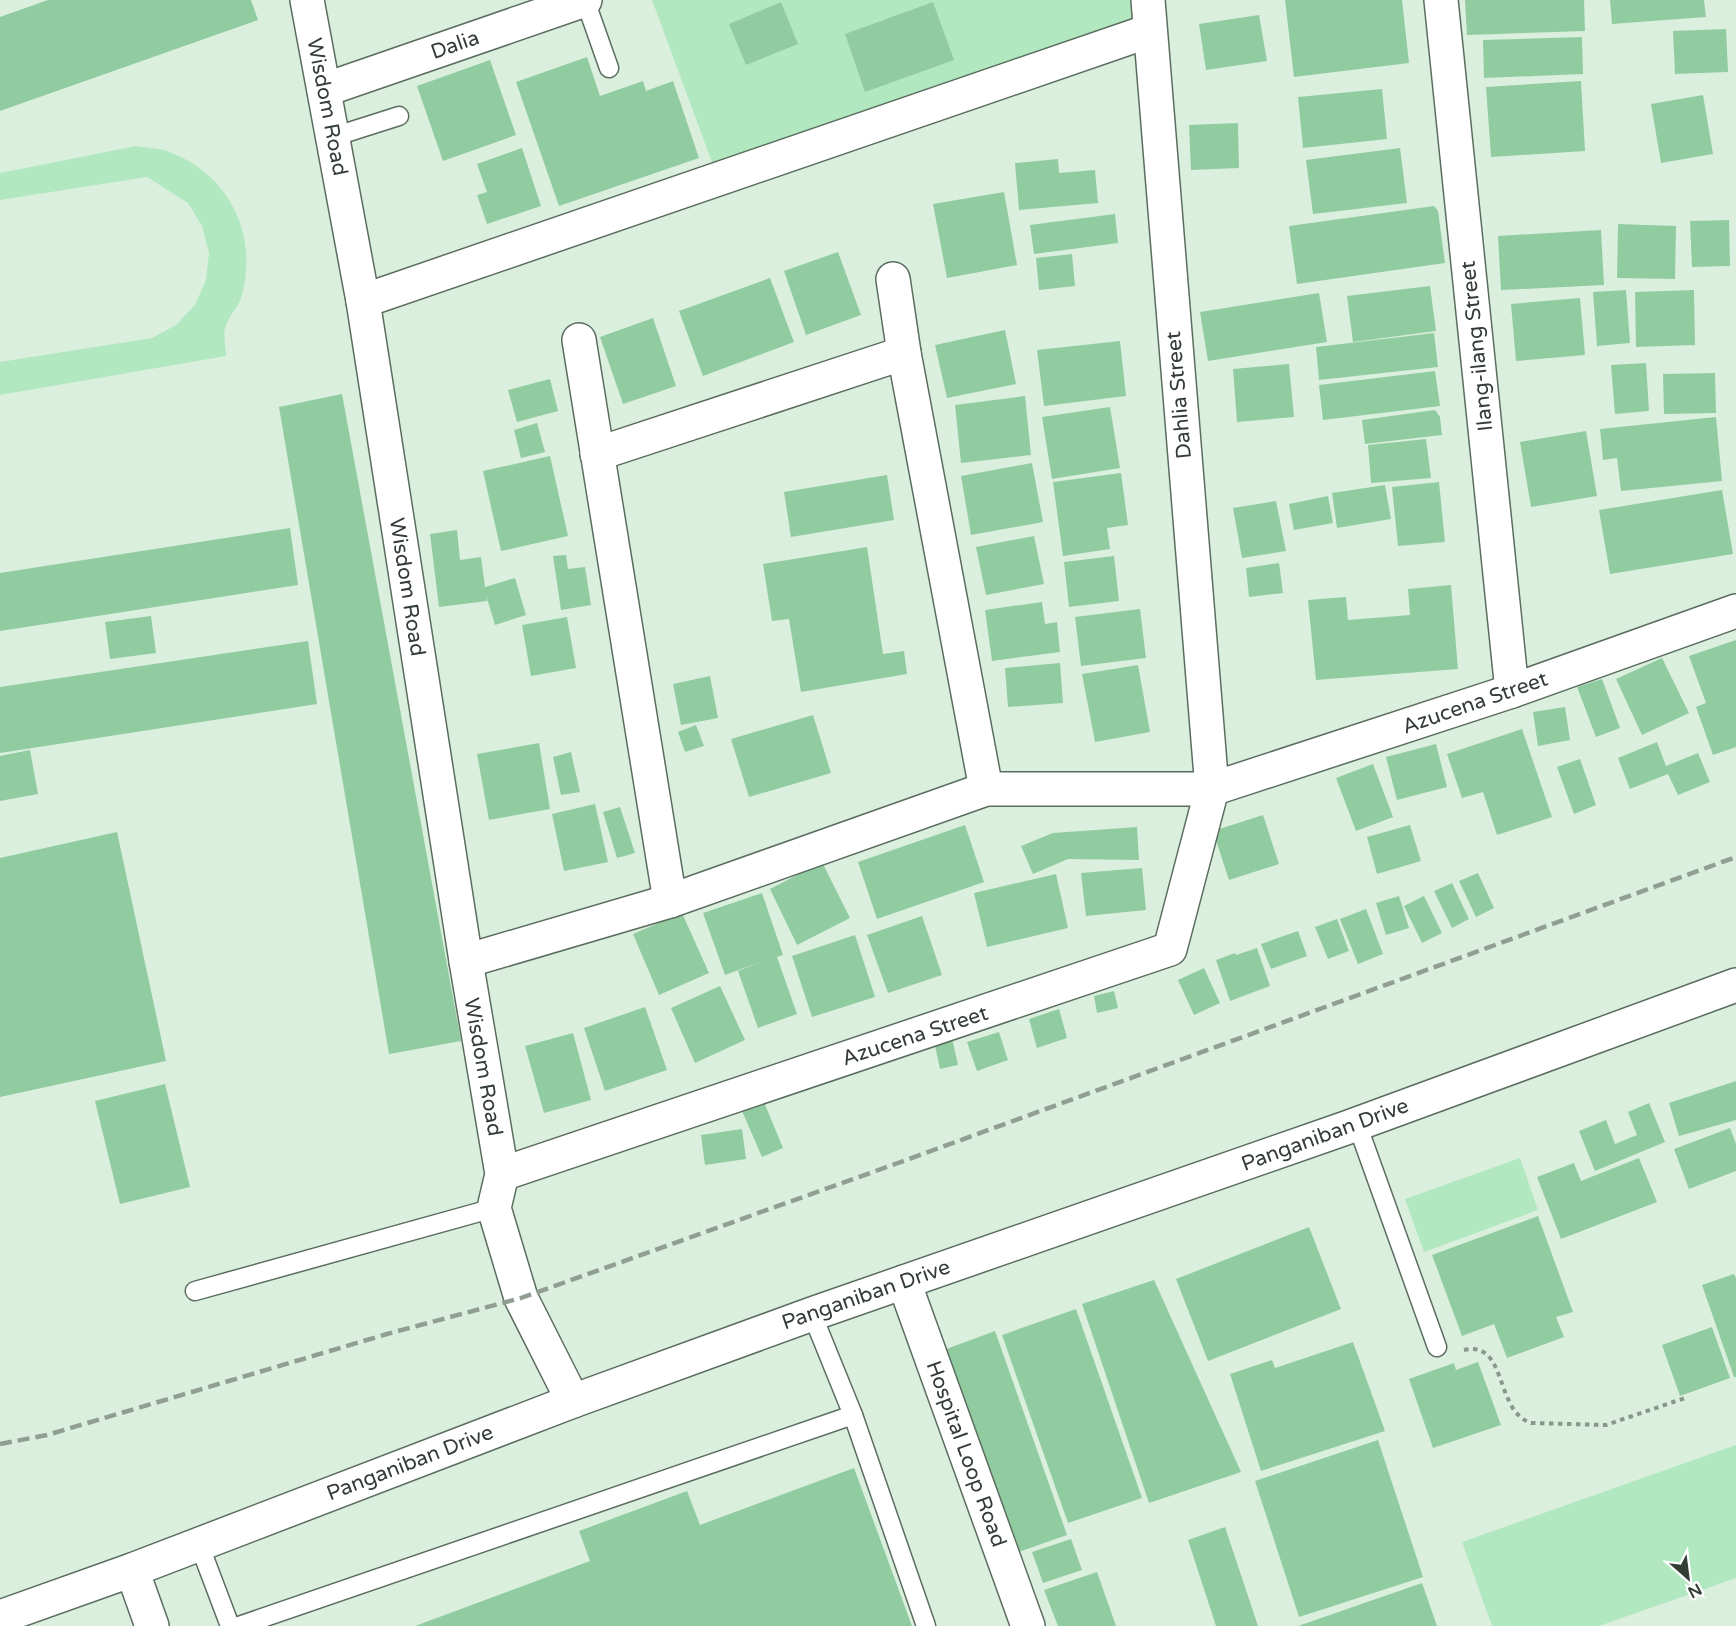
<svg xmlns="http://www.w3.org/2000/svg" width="1736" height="1626" font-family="'Varela Round',sans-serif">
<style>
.green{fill:#b1e8c0}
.building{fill:#91cca1}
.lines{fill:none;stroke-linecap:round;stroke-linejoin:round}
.lane-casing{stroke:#5b6d5f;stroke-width:21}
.street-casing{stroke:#5b6d5f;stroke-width:36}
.secondary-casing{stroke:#5b6d5f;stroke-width:36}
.path{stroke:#89978c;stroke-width:4;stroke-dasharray:4.5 4.5;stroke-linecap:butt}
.lane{stroke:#fff;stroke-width:18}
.street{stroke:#fff;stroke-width:33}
.secondary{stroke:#fff;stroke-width:33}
.rail{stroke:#909e93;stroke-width:4.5;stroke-dasharray:12 6;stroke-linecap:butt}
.labels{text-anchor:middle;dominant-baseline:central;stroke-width:6;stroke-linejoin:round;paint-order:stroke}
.street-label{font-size:21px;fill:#343c36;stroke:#fff}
</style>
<rect width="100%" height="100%" fill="#dbefdf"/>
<g class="green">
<path d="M 652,0 L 1132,0 L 1133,21 L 713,165 Z"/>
<path d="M 136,146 C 147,148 161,148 172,153 C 230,176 258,235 242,295 C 239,307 228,316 225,328 C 223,336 226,347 226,356 L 0,395 L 0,362 L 152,338 L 176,325 L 195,305 L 206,280 L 209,253 L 202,226 L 188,203 L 147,177 L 0,200 L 0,173 Z"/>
<path d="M 1520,1158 L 1538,1210 L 1424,1252 L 1405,1199 Z"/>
<path d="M 1736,1445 L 1736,1578 L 1599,1626 L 1492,1626 L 1462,1542 Z"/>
</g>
<g class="building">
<path d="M 48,0 L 251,0 L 258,20 L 0,111 L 0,17 Z"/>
<path d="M 1285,0 L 1402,0 L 1409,63 L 1294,77 Z"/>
<path d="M 1465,0 L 1584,0 L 1585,31 L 1467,35 Z"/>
<path d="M 1610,0 L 1704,0 L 1706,17 L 1612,24 Z"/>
<path d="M 781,2 L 798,44 L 746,65 L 729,24 Z"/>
<path d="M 933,2 L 954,60 L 865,92 L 845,34 Z"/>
<path d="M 1259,15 L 1267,61 L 1206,70 L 1199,24 Z"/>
<path d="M 1726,29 L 1728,72 L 1675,74 L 1673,31 Z"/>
<path d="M 1582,37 L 1583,74 L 1484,78 L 1483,40 Z"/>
<path d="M 587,57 L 600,96 L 643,81 L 646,91 L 673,81 L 699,158 L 559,206 L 516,82 Z"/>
<path d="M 490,60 L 516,135 L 443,161 L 417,86 Z"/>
<path d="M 1581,81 L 1585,151 L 1491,157 L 1486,87 Z"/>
<path d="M 1382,89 L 1387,139 L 1303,148 L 1298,97 Z"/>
<path d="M 1703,95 L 1713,154 L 1661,163 L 1651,104 Z"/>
<path d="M 1238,123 L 1239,168 L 1191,170 L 1189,125 Z"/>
<path d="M 522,148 L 541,206 L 487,224 L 477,195 L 487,192 L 477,164 Z"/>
<path d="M 1400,148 L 1407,203 L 1313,214 L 1306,160 Z"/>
<path d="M 1058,159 L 1059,173 L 1095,170 L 1098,203 L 1019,210 L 1015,163 Z"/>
<path d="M 1004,192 L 1017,265 L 947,278 L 933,204 Z"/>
<path d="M 1434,206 L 1438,211 L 1445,263 L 1297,284 L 1289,226 Z"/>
<path d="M 1115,214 L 1118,243 L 1034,254 L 1030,225 Z"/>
<path d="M 1729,220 L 1730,266 L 1692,267 L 1690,221 Z"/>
<path d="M 1618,224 L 1676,226 L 1675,279 L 1617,278 Z"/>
<path d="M 1601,230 L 1604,285 L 1501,290 L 1498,236 Z"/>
<path d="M 838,252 L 861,315 L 806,335 L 784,271 Z"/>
<path d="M 1072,254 L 1075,286 L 1039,290 L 1036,258 Z"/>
<path d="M 770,278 L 794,342 L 703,376 L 679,311 Z"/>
<path d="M 1430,286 L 1436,331 L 1353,342 L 1347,296 Z"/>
<path d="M 1626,290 L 1630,343 L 1597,346 L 1593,292 Z"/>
<path d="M 1694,290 L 1695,345 L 1636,347 L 1635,292 Z"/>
<path d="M 1319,293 L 1327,342 L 1208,361 L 1200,312 Z"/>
<path d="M 1580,298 L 1585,355 L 1516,361 L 1511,304 Z"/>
<path d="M 653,318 L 676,386 L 623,404 L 600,337 Z"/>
<path d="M 1005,330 L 1016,384 L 947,398 L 935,345 Z"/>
<path d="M 1434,333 L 1438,367 L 1319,380 L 1316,347 Z"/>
<path d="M 1120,341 L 1126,396 L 1044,406 L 1037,350 Z"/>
<path d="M 1646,363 L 1649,411 L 1615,414 L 1611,365 Z"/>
<path d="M 1289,364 L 1294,417 L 1237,422 L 1233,369 Z"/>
<path d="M 1435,371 L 1440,406 L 1323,420 L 1319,385 Z"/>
<path d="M 1715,373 L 1716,413 L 1664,414 L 1663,374 Z"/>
<path d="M 550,379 L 558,411 L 517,422 L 508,390 Z"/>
<path d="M 342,394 L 461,1041 L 389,1054 L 279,407 Z"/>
<path d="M 1025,396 L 1031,455 L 961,463 L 955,405 Z"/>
<path d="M 1110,407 L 1120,468 L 1052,479 L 1042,417 Z"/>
<path d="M 1435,410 L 1440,417 L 1442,435 L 1365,444 L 1362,420 Z"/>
<path d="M 1716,417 L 1722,481 L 1621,491 L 1617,458 L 1603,460 L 1600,429 Z"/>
<path d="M 537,423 L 545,452 L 521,458 L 514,430 Z"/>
<path d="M 1586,431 L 1597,496 L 1531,507 L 1520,442 Z"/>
<path d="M 1426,439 L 1431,478 L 1371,483 L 1368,445 Z"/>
<path d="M 550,456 L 568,536 L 501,551 L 483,471 Z"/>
<path d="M 1032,463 L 1043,522 L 971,535 L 961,476 Z"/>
<path d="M 1121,473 L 1128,525 L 1107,528 L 1110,549 L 1063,556 L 1053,482 Z"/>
<path d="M 887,475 L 894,520 L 791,537 L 784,492 Z"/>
<path d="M 1439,482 L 1445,542 L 1398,546 L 1392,487 Z"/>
<path d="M 1385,485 L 1391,519 L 1337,528 L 1332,493 Z"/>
<path d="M 1722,490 L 1733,554 L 1610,574 L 1599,510 Z"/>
<path d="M 1328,496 L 1333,523 L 1294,530 L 1289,504 Z"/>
<path d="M 1276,501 L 1286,551 L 1242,558 L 1233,508 Z"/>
<path d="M 290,528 L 298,585 L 0,631 L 0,573 Z"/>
<path d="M 457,530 L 460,560 L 481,557 L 485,587 L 515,578 L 526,615 L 495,625 L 486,595 L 487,601 L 439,607 L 430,534 Z"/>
<path d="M 1034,536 L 1044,584 L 986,595 L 976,547 Z"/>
<path d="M 867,547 L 883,654 L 904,651 L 907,674 L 801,692 L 789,619 L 772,621 L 763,564 Z"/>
<path d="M 566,555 L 568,569 L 585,567 L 591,605 L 561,610 L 553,556 Z"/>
<path d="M 1114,556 L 1119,601 L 1069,607 L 1064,562 Z"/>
<path d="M 1279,563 L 1283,593 L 1249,597 L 1246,568 Z"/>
<path d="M 1451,585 L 1458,669 L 1316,680 L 1308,600 L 1346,597 L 1348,620 L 1410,615 L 1408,589 Z"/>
<path d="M 1042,602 L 1045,624 L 1057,622 L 1060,652 L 992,661 L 985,610 Z"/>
<path d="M 1140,609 L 1146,658 L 1081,666 L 1075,617 Z"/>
<path d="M 151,616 L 156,653 L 110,659 L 105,622 Z"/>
<path d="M 567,617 L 576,668 L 531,676 L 522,625 Z"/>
<path d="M 1736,640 L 1736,747 L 1713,755 L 1696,707 L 1706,703 L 1689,656 Z"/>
<path d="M 308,641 L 317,704 L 0,753 L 0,687 Z"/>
<path d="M 1662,658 L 1689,713 L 1642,735 L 1616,679 Z"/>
<path d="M 1060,663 L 1063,703 L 1008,707 L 1005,668 Z"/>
<path d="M 1138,665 L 1150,732 L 1095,742 L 1082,674 Z"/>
<path d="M 710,676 L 718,718 L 681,725 L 673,684 Z"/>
<path d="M 1602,679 L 1620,728 L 1596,737 L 1577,687 Z"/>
<path d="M 1565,707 L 1570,740 L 1538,746 L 1533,712 Z"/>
<path d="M 813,715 L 831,773 L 749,797 L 731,739 Z"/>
<path d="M 696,725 L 704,746 L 685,752 L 678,732 Z"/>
<path d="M 1522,729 L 1552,817 L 1497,835 L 1483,792 L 1462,798 L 1447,754 Z"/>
<path d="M 1657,742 L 1666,766 L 1698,753 L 1710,782 L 1678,795 L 1668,774 L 1630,789 L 1618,758 Z"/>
<path d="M 539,743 L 550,809 L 489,820 L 477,754 Z"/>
<path d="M 1436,744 L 1447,787 L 1397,800 L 1386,757 Z"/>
<path d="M 30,750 L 38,794 L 0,801 L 0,756 Z"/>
<path d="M 571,752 L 580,792 L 561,795 L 553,757 Z"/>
<path d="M 1580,759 L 1596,805 L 1574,814 L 1557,767 Z"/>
<path d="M 1373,764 L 1393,817 L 1356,831 L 1336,778 Z"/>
<path d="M 595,804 L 608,862 L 564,871 L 552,814 Z"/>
<path d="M 620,807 L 635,853 L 617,858 L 603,812 Z"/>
<path d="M 1263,815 L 1279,864 L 1229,880 L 1213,831 Z"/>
<path d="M 965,825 L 984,882 L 877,919 L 858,862 Z"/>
<path d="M 1410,825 L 1421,861 L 1377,874 L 1367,837 Z"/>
<path d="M 1137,827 L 1139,860 L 1068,859 L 1033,874 L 1021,846 L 1053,833 Z"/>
<path d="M 117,832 L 166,1061 L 0,1097 L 0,858 Z"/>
<path d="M 822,862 L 850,918 L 797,945 L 770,889 Z"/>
<path d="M 1142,868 L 1146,910 L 1086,916 L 1081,873 Z"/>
<path d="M 1478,873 L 1494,908 L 1476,917 L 1459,881 Z"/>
<path d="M 1056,874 L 1068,928 L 987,947 L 974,893 Z"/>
<path d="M 1452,883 L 1469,919 L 1452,928 L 1434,891 Z"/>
<path d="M 762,893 L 783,955 L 777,957 L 797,1014 L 758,1028 L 738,971 L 763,961 L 725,975 L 703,913 Z"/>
<path d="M 1399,896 L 1409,928 L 1386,935 L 1376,903 Z"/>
<path d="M 1424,896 L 1442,933 L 1422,943 L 1404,906 Z"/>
<path d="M 1366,909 L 1383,954 L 1358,964 L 1340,919 Z"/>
<path d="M 682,913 L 709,973 L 659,995 L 633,934 Z"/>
<path d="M 922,916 L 942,975 L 888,993 L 867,935 Z"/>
<path d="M 1337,919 L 1349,951 L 1328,959 L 1315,927 Z"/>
<path d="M 1298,931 L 1307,956 L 1271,969 L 1261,944 Z"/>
<path d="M 855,935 L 875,997 L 812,1017 L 792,956 Z"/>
<path d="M 1257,948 L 1270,986 L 1230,1001 L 1216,960 L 1235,953 L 1236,955 Z"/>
<path d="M 1204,968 L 1220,1003 L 1194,1015 L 1178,980 Z"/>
<path d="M 720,986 L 745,1040 L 695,1063 L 671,1008 Z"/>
<path d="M 1114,991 L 1118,1008 L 1097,1013 L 1094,996 Z"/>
<path d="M 645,1007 L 667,1070 L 605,1091 L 584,1028 Z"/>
<path d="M 1059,1009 L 1067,1038 L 1037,1048 L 1029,1019 Z"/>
<path d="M 999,1032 L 1008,1060 L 977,1071 L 967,1042 Z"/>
<path d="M 573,1033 L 591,1100 L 544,1113 L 525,1046 Z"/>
<path d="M 952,1038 L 958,1065 L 940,1069 L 934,1041 Z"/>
<path d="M 1736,1081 L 1736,1120 L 1679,1136 L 1669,1103 Z"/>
<path d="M 165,1084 L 190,1187 L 120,1204 L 95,1101 Z"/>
<path d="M 764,1102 L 783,1148 L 762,1157 L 742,1111 Z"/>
<path d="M 1649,1103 L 1665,1142 L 1595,1171 L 1579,1131 L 1606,1120 L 1615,1144 L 1637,1135 L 1628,1112 Z"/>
<path d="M 1730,1128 L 1736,1144 L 1736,1171 L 1689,1189 L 1674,1149 Z"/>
<path d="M 742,1129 L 746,1159 L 705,1165 L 701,1135 Z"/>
<path d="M 1639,1158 L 1657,1202 L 1561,1239 L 1537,1177 L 1574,1163 L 1581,1181 Z"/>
<path d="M 1538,1216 L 1573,1312 L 1556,1317 L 1564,1337 L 1507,1358 L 1494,1324 L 1462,1336 L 1432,1255 Z"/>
<path d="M 1309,1227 L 1341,1309 L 1208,1361 L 1176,1279 Z"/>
<path d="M 1734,1274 L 1736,1278 L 1736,1377 L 1734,1377 L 1702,1285 Z"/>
<path d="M 1154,1280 L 1241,1472 L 1149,1503 L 1082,1304 Z"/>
<path d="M 1076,1309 L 1142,1498 L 1068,1523 L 1002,1335 Z"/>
<path d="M 1712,1327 L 1730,1378 L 1680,1396 L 1662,1345 Z"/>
<path d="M 995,1331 L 1067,1535 L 1013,1554 L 941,1351 Z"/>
<path d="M 1353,1342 L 1385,1431 L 1261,1471 L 1230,1374 L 1272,1360 L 1275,1368 Z"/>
<path d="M 1478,1362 L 1501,1425 L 1433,1448 L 1409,1379 L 1454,1363 L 1456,1370 Z"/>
<path d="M 1378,1440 L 1423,1577 L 1299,1617 L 1255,1481 Z"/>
<path d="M 854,1468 L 912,1626 L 415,1626 L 590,1561 L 579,1531 L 687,1491 L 700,1525 Z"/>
<path d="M 1225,1527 L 1258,1626 L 1216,1626 L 1188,1540 Z"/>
<path d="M 1071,1539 L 1082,1570 L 1043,1583 L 1032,1552 Z"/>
<path d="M 1097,1572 L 1116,1626 L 1058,1626 L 1044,1590 Z"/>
<path d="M 1422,1583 L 1437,1626 L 1298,1626 Z"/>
</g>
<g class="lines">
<g class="lane-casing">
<g id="lane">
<path d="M 585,0 L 609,68"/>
<path d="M 333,137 L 399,116"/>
<path d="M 1357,1124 L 1437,1347"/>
<path d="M 195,1291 L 494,1208"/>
<path d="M 812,1314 L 853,1415 L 926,1626"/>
<path d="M 199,1544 L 230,1626"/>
<path d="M 239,1626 L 853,1415"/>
</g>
</g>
<g class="street-casing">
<g id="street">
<path d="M 1441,0 L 1512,691"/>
<path d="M 324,90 L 585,0"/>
<path d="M 893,279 L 904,353 L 986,789"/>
<path d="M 363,301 L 1149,31"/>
<path d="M 579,340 L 670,901"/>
<path d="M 597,454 L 904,353"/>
<path d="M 466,961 L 670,901 L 986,789 L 1212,789 L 1512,691 L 1736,611"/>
<path d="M 502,1174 L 1170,949 L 1212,789 L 1148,0"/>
<path d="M 904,1282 L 1028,1626"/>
</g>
</g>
<g class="secondary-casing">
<g id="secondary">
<path d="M 307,0 L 363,301 L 466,961 L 502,1174 L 494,1208 L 521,1298 L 573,1401"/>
<path d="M 132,1570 L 152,1626"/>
<path d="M 0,1617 L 132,1570 L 573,1401 L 812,1314 L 1346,1128 L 1736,985"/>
</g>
</g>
<path class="path" d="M 1464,1350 C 1508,1340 1494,1411 1531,1423 L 1606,1425 L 1685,1398"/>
<use href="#lane" class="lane"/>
<use href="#street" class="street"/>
<use href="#secondary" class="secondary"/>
<path class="rail" d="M 0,1444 L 47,1435 L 387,1334 L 521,1298 L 898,1163 L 1736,857"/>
</g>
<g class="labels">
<g class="street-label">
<text transform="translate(455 45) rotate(-19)">Dalia</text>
<text transform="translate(327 107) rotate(79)">Wisdom Road</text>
<text transform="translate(1477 346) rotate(-96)">Ilang-ilang Street</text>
<text transform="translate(1179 395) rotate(-95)">Dahlia Street</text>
<text transform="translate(407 587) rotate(81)">Wisdom Road</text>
<text transform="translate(1475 703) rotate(-19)">Azucena Street</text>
<text transform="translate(915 1036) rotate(-18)">Azucena Street</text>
<text transform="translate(483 1067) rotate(80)">Wisdom Road</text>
<text transform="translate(1325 1135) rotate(-20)">Panganiban Drive</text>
<text transform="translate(866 1295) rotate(-19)">Panganiban Drive</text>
<text transform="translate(966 1454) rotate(70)">Hospital Loop Road</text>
<text transform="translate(410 1463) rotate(-21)">Panganiban Drive</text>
</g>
</g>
<g transform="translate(1688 1578) rotate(152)" stroke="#ffffff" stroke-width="4.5" paint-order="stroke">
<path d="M0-4.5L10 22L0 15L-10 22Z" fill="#343c36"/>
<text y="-9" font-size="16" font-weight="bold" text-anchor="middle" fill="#343c36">N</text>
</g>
</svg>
